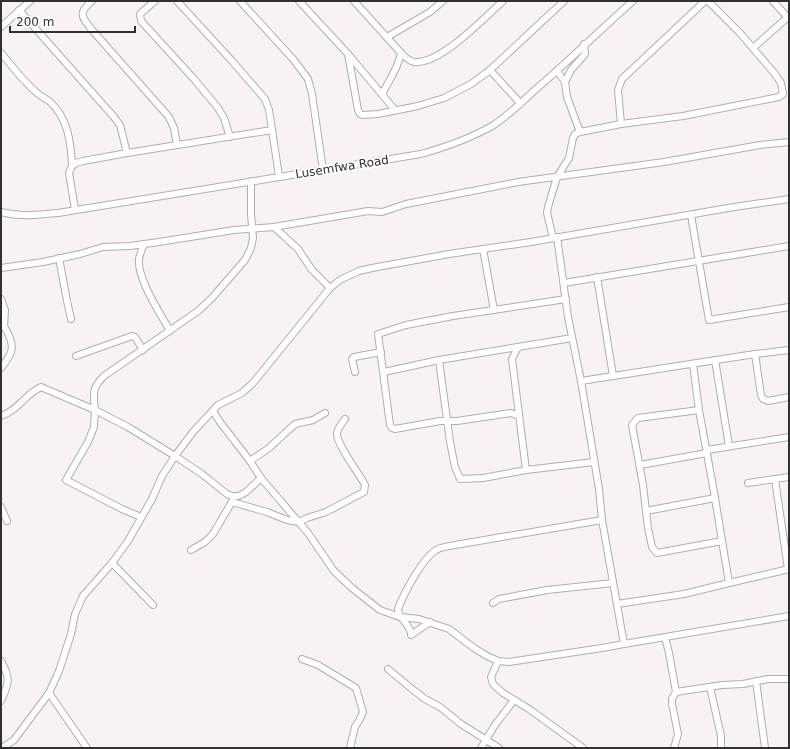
<svg xmlns="http://www.w3.org/2000/svg" width="790" height="749" font-family="'DejaVu Sans',sans-serif">
<style>
.lines{fill:none;stroke-linecap:round;stroke-linejoin:round}
.minor-casing{stroke:#b1adac;stroke-width:8}
.minor{stroke:#fff;stroke-width:6}
.labels{text-anchor:middle;dominant-baseline:central;stroke-width:4;stroke-linejoin:round;paint-order:stroke}
.street-label{font-size:12px;fill:#31302f;stroke:#fff}
</style>
<rect width="100%" height="100%" fill="#f8f3f2"/>
<g class="lines">
<g class="minor-casing">
<g id="minor">
<path d="M 92,1 C 78,13 81,16 92,30 L 169,117 L 174,128 L 177,145"/>
<path d="M 155,1 L 140,14 L 141,21 L 194,79 L 218,108 L 224,118 L 230,137"/>
<path d="M 177,1 L 232,61 L 265,99 L 269,110 L 279,176"/>
<path d="M 240,1 L 293,59 L 308,79 L 312,94 L 323,170"/>
<path d="M 299,1 L 348,54 L 395,110"/>
<path d="M 354,1 L 401,53 C 405,57 409,61 414,62 C 440,65 484,18 503,1"/>
<path d="M 773,1 L 789,19"/>
<path d="M 19,10 L 114,117 L 120,125 L 127,153"/>
<path d="M 1,27 L 30,1"/>
<path d="M 387,37 L 430,12 L 443,1"/>
<path d="M 753,48 L 788,17"/>
<path d="M 1,53 C 12,66 23,81 36,92 C 40,96 45,98 49,101 C 68,117 71,143 72,166"/>
<path d="M 348,54 L 358,110 L 360,114 L 363,115 L 378,114 L 418,106 L 444,98 L 471,84 L 490,70 L 564,1"/>
<path d="M 490,70 L 520,103"/>
<path d="M 557,71 L 565,82 L 567,97 L 580,132"/>
<path d="M 565,82 L 571,70 L 585,54 L 584,44"/>
<path d="M 382,94 C 389,80 398,69 401,53"/>
<path d="M 621,124 L 618,90 L 622,79 L 705,1"/>
<path d="M 251,181 L 251,214 L 253,238 L 251,248 L 245,260 L 211,299 L 198,311 L 104,376 C 92,388 93,393 95,410 L 128,427 L 175,456 L 193,432 L 218,405 L 242,393 L 253,383 L 330,288 L 340,280 L 359,271 L 372,268 L 449,254 L 531,242 L 734,207 L 789,199"/>
<path d="M 75,209 L 69,173 L 72,166 L 76,163 L 83,161 L 127,153 L 272,130"/>
<path d="M 1,212 C 21,217 39,215 58,213 L 421,154 C 446,147 469,139 492,126 C 508,116 522,102 536,89 C 569,61 600,30 633,1"/>
<path d="M 691,215 L 709,320 L 789,307"/>
<path d="M 274,227 L 298,249 L 312,270 L 330,288"/>
<path d="M 557,237 L 568,317 L 581,381 L 599,489 L 602,520 L 624,644 L 789,616"/>
<path d="M 553,238 L 547,213 L 548,207 L 557,177 L 569,158 L 573,138 L 575,134 L 580,132 L 621,124 L 683,116 L 779,97 L 783,94 L 781,83 L 775,74 L 740,33 L 708,1"/>
<path d="M 144,244 C 142,249 140,253 139,259 C 137,279 160,313 170,331"/>
<path d="M 483,249 L 494,310"/>
<path d="M 59,258 L 67,301 L 71,319"/>
<path d="M 1,268 L 43,262 L 80,254 L 103,247 L 130,246 L 159,242 L 234,230 L 274,227 L 368,211 L 382,212 L 406,204 L 518,182 L 664,162 L 760,145 L 789,142"/>
<path d="M 597,277 L 613,376"/>
<path d="M 564,283 L 789,246"/>
<path d="M 1,299 L 5,310 L 4,326"/>
<path d="M 1,325 L 4,326 C 15,345 15,351 1,368"/>
<path d="M 518,347 L 512,359 L 526,470"/>
<path d="M 755,354 L 761,395 L 763,399 L 768,401 L 789,397"/>
<path d="M 76,356 L 132,336 L 135,337 L 143,350"/>
<path d="M 439,360 L 450,442 L 455,467 L 460,479 L 483,478 L 526,470 L 594,462"/>
<path d="M 715,360 L 729,446"/>
<path d="M 355,372 L 352,359 L 354,357 L 381,352"/>
<path d="M 384,372 L 439,360 L 572,338"/>
<path d="M 581,381 L 755,354 L 789,350"/>
<path d="M 699,410 L 638,418 L 632,425 L 643,485 L 648,528 L 652,547 L 657,553 L 722,541"/>
<path d="M 213,411 L 220,422 L 250,461 L 261,478 L 308,533 L 334,571 L 352,588 L 380,610 L 400,617 L 419,619 L 449,629 L 474,648 L 487,656 L 498,661 L 509,662 L 602,648 L 624,644"/>
<path d="M 1,416 C 19,410 25,394 41,387 L 95,410 L 94,427 L 88,442 L 66,480 L 122,509 L 141,517"/>
<path d="M 519,416 L 511,413 L 457,421 L 440,421 L 395,429 L 392,428 L 390,425 L 378,334 L 406,325 L 453,316 L 566,299"/>
<path d="M 707,450 L 789,437"/>
<path d="M 250,461 L 269,448 L 295,424 L 313,420 L 325,413"/>
<path d="M 640,465 L 707,453"/>
<path d="M 775,479 L 789,477"/>
<path d="M 748,483 L 775,479 L 788,569"/>
<path d="M 232,502 L 267,512 L 287,520 L 299,522 L 307,518 L 326,512 L 364,492 L 365,485 C 359,473 336,444 337,433 C 338,428 342,423 345,419"/>
<path d="M 1,507 L 7,521"/>
<path d="M 646,511 L 715,498"/>
<path d="M 191,550 L 205,542 L 213,534 L 233,500"/>
<path d="M 112,563 L 153,605"/>
<path d="M 729,583 L 789,569"/>
<path d="M 493,603 L 499,599 L 547,590 L 613,583"/>
<path d="M 617,604 L 684,594 L 729,583 L 714,492 L 699,410 L 693,364"/>
<path d="M 430,622 L 411,635 C 411,624 398,619 398,609 C 404,593 422,559 436,550 C 441,547 449,546 455,545 L 602,520"/>
<path d="M 665,637 L 669,653 L 676,692 L 672,699 L 672,704 L 678,734 L 674,748"/>
<path d="M 302,659 L 318,665 L 356,688 L 363,712 L 361,717 L 355,727 L 350,748"/>
<path d="M 1,661 C 11,679 9,683 1,701"/>
<path d="M 498,661 L 491,677 L 493,684 L 496,687 L 503,693 L 529,709 L 583,748"/>
<path d="M 388,669 L 412,689 L 425,699 L 440,707 L 461,724 L 499,748"/>
<path d="M 756,681 L 765,748"/>
<path d="M 710,687 L 721,736 L 721,748"/>
<path d="M 676,692 L 722,685 L 743,684 L 768,679 L 789,679"/>
<path d="M 49,693 L 87,748"/>
<path d="M 2,748 L 14,740 L 49,693 L 59,671 L 71,634 L 75,614 L 83,596 L 112,563 L 128,541 L 152,499 L 162,476 L 175,456 L 202,474 L 227,494 L 232,496 L 239,496 L 246,492 L 261,478"/>
<path d="M 481,748 L 495,725 L 514,700"/>
</g>
</g>
<use href="#minor" class="minor"/>
</g>
<g class="labels">
<g class="street-label">
<text transform="translate(342 167) rotate(-9)">Lusemfwa Road</text>
</g>
</g>
<rect width="790" height="749" fill="none" stroke="#31302f" stroke-width="4"/>
<path d="M10 26v6h125v-6" fill="none" stroke="#31302f" stroke-width="2"/>
<text x="16" y="26" font-size="12" fill="#31302f" stroke="#ffffff" stroke-width="3" paint-order="stroke">200 m</text>
</svg>
